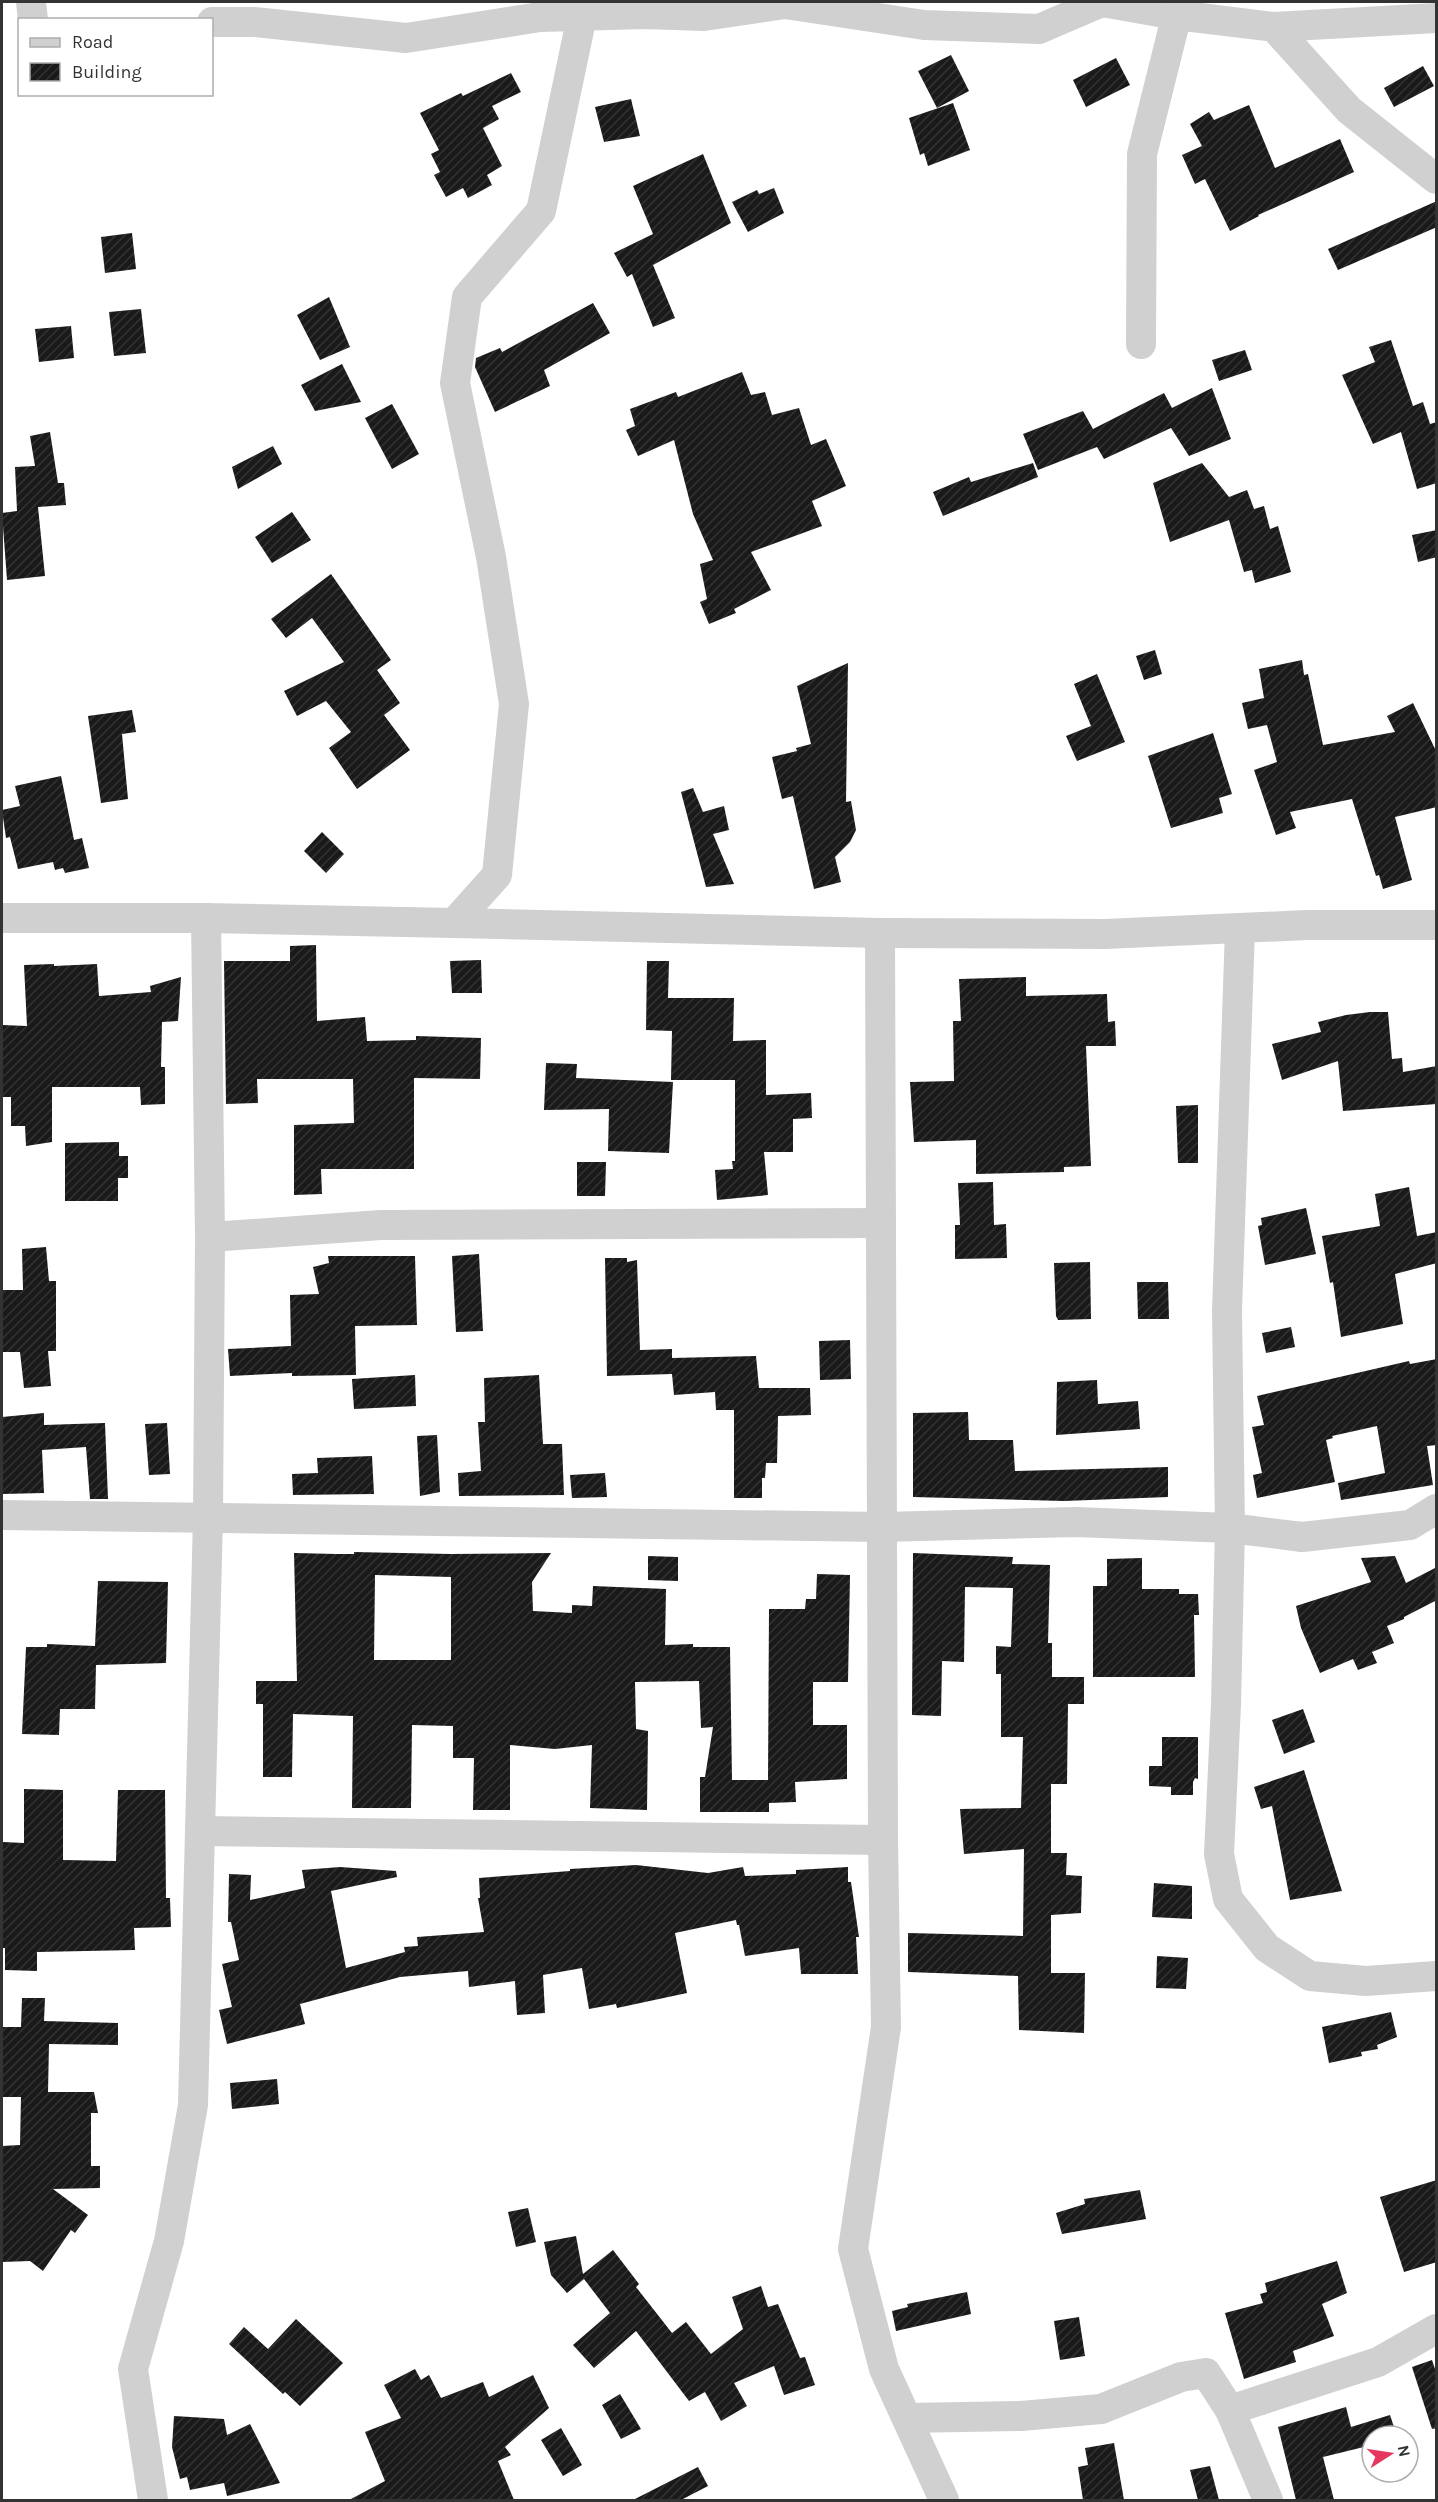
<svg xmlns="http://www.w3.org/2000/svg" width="1438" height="2502" font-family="Karla,sans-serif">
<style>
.building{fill:url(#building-hatch);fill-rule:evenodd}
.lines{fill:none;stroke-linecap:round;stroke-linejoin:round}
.street{stroke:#d0d0d0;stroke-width:30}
</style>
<defs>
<pattern id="building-hatch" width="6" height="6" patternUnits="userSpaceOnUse" patternTransform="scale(1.5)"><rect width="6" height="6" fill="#1a1a1a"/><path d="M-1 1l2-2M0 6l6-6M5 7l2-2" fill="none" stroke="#333"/></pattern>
</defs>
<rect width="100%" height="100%" fill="#fff"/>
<g class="building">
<path d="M 951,55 L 969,91 L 937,108 L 918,71 Z"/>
<path d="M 1116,58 L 1130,85 L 1086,107 L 1073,80 Z"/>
<path d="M 1423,66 L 1434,86 L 1394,107 L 1384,88 Z"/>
<path d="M 511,73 L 521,92 L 492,106 L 499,119 L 483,128 L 502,166 L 487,175 L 492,185 L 468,198 L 463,188 L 446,197 L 434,175 L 440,172 L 431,154 L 439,150 L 420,113 L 461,93 L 463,96 Z"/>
<path d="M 631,99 L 640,136 L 604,142 L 595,107 Z"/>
<path d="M 953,103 L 970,150 L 928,166 L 924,153 L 920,155 L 909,118 Z"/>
<path d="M 1249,105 L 1275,168 L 1340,139 L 1354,172 L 1258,215 L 1259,216 L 1230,231 L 1205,179 L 1195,184 L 1182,155 L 1202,146 L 1190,124 L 1209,112 L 1214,120 Z"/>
<path d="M 703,154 L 731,223 L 653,265 L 675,318 L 653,327 L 632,274 L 627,277 L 614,253 L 653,234 L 633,186 Z"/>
<path d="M 774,188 L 784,213 L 748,232 L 732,202 L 757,190 L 759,194 Z"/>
<path d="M 1437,201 L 1437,227 L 1338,270 L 1328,249 Z"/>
<path d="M 132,233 L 136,269 L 105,273 L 101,237 Z"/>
<path d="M 329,297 L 350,347 L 320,360 L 297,315 Z"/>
<path d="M 593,303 L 610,333 L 544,370 L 550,386 L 495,412 L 475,367 L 476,358 L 500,348 L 502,352 Z"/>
<path d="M 141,309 L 146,353 L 114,356 L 109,312 Z"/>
<path d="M 71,326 L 74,358 L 39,362 L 35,329 Z"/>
<path d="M 1391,340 L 1413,406 L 1423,402 L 1430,424 L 1437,422 L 1437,483 L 1417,489 L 1401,432 L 1373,444 L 1342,375 L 1375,362 L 1369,347 Z"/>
<path d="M 1245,350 L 1252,370 L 1219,381 L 1212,360 Z"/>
<path d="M 342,364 L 361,402 L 315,411 L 301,385 Z"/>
<path d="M 742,372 L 751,395 L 765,392 L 772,415 L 799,408 L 811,445 L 826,439 L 846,486 L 812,501 L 822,526 L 751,552 L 771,590 L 734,609 L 736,613 L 709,624 L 700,602 L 707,599 L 700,564 L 713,560 L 693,514 L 674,440 L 638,456 L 626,430 L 635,426 L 630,409 L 676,392 L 678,397 Z"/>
<path d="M 1212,388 L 1231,439 L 1189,456 L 1171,428 L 1104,459 L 1097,447 L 1038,470 L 1023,434 L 1083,411 L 1093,429 L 1164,393 L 1172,408 Z"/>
<path d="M 392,404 L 419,454 L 392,469 L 365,418 Z"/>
<path d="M 50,432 L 58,483 L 64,483 L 66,505 L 38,507 L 45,576 L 7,580 L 2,513 L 17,511 L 15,467 L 35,466 L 30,436 Z"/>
<path d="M 273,446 L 282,464 L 238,489 L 232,467 Z"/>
<path d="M 1033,463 L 1038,477 L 943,516 L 933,492 L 969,477 L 971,482 Z"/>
<path d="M 1202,463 L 1229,497 L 1247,490 L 1254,509 L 1264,506 L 1270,529 L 1278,526 L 1291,572 L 1255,583 L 1252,570 L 1244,572 L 1229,520 L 1170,542 L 1153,483 Z"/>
<path d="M 292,512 L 311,540 L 272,563 L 255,537 Z"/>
<path d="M 1437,530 L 1437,557 L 1418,562 L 1412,535 Z"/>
<path d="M 331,574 L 391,660 L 377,670 L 400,703 L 384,715 L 410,750 L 357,789 L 329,748 L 351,732 L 326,701 L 297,716 L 284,691 L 344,662 L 312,618 L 286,638 L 271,619 Z"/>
<path d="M 1155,650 L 1162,674 L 1144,680 L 1136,656 Z"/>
<path d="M 1302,660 L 1304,675 L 1308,674 L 1323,745 L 1395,732 L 1387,716 L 1413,703 L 1437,753 L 1437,807 L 1395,817 L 1412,880 L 1383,889 L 1379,875 L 1376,876 L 1352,799 L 1290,812 L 1296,828 L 1276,835 L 1254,770 L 1277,762 L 1267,725 L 1248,729 L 1242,703 L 1264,698 L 1259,669 Z"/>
<path d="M 848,663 L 846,802 L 851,801 L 856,830 L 850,842 L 835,857 L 841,882 L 814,889 L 793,796 L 782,799 L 772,757 L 797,751 L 796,748 L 811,744 L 797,686 Z"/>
<path d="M 1097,674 L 1125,742 L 1077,761 L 1066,736 L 1091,726 L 1074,684 Z"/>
<path d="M 132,710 L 136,732 L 122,734 L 128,799 L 101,803 L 88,716 Z"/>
<path d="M 1213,733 L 1232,794 L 1219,798 L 1223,813 L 1171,828 L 1148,756 Z"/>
<path d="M 61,776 L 74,840 L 82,838 L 89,868 L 65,873 L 63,868 L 55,870 L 53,862 L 18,869 L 10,837 L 6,838 L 2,810 L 20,806 L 15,786 Z"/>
<path d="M 693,788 L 703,812 L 724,806 L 729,830 L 713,834 L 734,884 L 706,887 L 681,792 Z"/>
<path d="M 322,832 L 344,854 L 326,873 L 304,851 Z"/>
<path d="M 316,945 L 317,1021 L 365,1017 L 367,1041 L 416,1040 L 416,1036 L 481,1038 L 480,1079 L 414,1078 L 414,1169 L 321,1169 L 322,1194 L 294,1195 L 294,1125 L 354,1123 L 353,1079 L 257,1079 L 258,1103 L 226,1104 L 224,961 L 290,961 L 290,946 Z"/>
<path d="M 481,960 L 482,993 L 452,993 L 450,961 Z"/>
<path d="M 647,961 L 669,961 L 668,998 L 734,998 L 733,1041 L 766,1040 L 766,1095 L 811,1093 L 812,1118 L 793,1119 L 793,1152 L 764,1152 L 768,1195 L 717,1200 L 715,1170 L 733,1169 L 732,1161 L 735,1161 L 735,1080 L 671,1080 L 672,1031 L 646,1030 Z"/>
<path d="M 54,964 L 54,966 L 97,964 L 99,996 L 151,992 L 150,986 L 181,977 L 178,1021 L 162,1022 L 161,1067 L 165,1067 L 165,1104 L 141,1105 L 140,1087 L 52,1087 L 52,1142 L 26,1146 L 25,1126 L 11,1126 L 11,1097 L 2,1097 L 2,1025 L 27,1026 L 24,965 Z"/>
<path d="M 1026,977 L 1026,996 L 1107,994 L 1108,1022 L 1115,1021 L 1116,1046 L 1086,1046 L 1091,1166 L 1064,1167 L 1064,1172 L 976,1174 L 976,1140 L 914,1142 L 910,1082 L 954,1081 L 953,1021 L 961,1021 L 959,979 Z"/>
<path d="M 1370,1012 L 1388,1012 L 1392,1059 L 1402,1058 L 1403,1072 L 1437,1066 L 1437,1104 L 1343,1111 L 1338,1061 L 1282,1080 L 1272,1044 L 1321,1032 L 1318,1022 L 1346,1015 Z"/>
<path d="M 546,1063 L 577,1064 L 576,1078 L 673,1082 L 669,1153 L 608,1151 L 609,1109 L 544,1110 Z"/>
<path d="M 1198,1105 L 1198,1163 L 1178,1163 L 1176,1106 Z"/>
<path d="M 119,1142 L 119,1156 L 128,1156 L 128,1178 L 118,1178 L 118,1201 L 65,1201 L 65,1143 Z"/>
<path d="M 577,1162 L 606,1162 L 605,1196 L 577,1196 Z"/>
<path d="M 993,1182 L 994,1225 L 1006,1224 L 1007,1258 L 955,1259 L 955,1225 L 960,1225 L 958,1183 Z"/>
<path d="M 1409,1187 L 1417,1236 L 1437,1232 L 1437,1263 L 1395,1274 L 1403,1324 L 1341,1337 L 1333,1282 L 1330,1283 L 1322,1236 L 1380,1226 L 1375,1194 Z"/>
<path d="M 1306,1208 L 1316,1254 L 1265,1265 L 1258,1226 L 1262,1225 L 1261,1218 Z"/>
<path d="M 46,1247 L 49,1281 L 56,1281 L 56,1351 L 48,1351 L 51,1386 L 24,1388 L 20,1352 L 2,1352 L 2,1290 L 23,1290 L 22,1249 Z"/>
<path d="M 479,1254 L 483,1331 L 456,1332 L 452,1256 Z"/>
<path d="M 328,1256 L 415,1256 L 417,1325 L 355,1326 L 356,1375 L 292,1376 L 292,1373 L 230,1376 L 228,1349 L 291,1346 L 290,1295 L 319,1294 L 313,1267 L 329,1263 Z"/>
<path d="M 605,1258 L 627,1258 L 627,1262 L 637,1260 L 640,1350 L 672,1349 L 672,1358 L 756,1356 L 759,1388 L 810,1388 L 811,1415 L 778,1416 L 777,1463 L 766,1463 L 765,1478 L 762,1478 L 762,1498 L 734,1498 L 734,1410 L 716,1410 L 715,1392 L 674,1395 L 672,1374 L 607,1376 Z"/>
<path d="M 1090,1262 L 1091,1319 L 1058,1320 L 1056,1316 L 1054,1263 Z"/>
<path d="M 1137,1282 L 1168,1282 L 1169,1319 L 1138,1319 Z"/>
<path d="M 1291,1327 L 1295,1347 L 1266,1353 L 1262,1333 Z"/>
<path d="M 850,1340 L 851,1379 L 820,1380 L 819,1341 Z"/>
<path d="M 1437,1359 L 1437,1445 L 1427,1446 L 1433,1485 L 1341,1500 L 1338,1483 L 1385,1473 L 1377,1426 L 1332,1436 L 1333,1438 L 1326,1440 L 1335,1482 L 1257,1498 L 1253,1475 L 1262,1473 L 1252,1427 L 1264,1425 L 1257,1396 L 1409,1361 L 1410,1364 Z"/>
<path d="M 415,1375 L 416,1406 L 354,1409 L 352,1379 Z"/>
<path d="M 539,1375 L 543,1444 L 562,1444 L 564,1495 L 459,1496 L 458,1473 L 481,1471 L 478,1422 L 485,1422 L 484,1378 Z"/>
<path d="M 1097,1380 L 1098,1404 L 1138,1401 L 1140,1429 L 1056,1435 L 1057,1382 Z"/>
<path d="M 968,1412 L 969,1440 L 1013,1440 L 1015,1471 L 1168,1467 L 1168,1497 L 1064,1501 L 913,1497 L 913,1413 Z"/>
<path d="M 44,1413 L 44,1425 L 105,1423 L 108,1499 L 90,1499 L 86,1447 L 42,1450 L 44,1493 L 2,1494 L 2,1417 Z"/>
<path d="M 167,1423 L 170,1474 L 149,1475 L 145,1424 Z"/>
<path d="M 437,1435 L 440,1492 L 420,1496 L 417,1436 Z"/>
<path d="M 372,1456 L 374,1494 L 293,1495 L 292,1474 L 318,1473 L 317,1458 Z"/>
<path d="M 605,1473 L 607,1497 L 572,1498 L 570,1475 Z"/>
<path d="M 354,1552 L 451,1554 L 551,1553 L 532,1582 L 533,1611 L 572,1613 L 572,1605 L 592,1606 L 593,1586 L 666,1589 L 665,1645 L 693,1644 L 693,1647 L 730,1647 L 732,1780 L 768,1780 L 769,1609 L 805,1609 L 806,1599 L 816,1599 L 817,1574 L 850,1575 L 848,1682 L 813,1682 L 813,1725 L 847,1725 L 847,1779 L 795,1782 L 796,1802 L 769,1803 L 769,1812 L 700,1812 L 700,1777 L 705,1777 L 713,1727 L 701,1728 L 699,1681 L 635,1682 L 636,1729 L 648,1731 L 647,1810 L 590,1808 L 592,1745 L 555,1749 L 510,1745 L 510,1810 L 473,1810 L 474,1758 L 453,1758 L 453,1726 L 412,1725 L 411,1808 L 352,1808 L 353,1716 L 293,1714 L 292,1777 L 263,1777 L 263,1704 L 256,1704 L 256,1681 L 297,1681 L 294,1553 L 336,1554 L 354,1554 ZM 375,1575 L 451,1577 L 451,1660 L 374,1660 Z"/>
<path d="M 913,1553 L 1013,1557 L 1012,1564 L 1050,1565 L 1048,1643 L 1052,1643 L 1052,1677 L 1084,1677 L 1084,1704 L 1068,1704 L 1067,1784 L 1051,1784 L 1051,1853 L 1067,1853 L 1066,1875 L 1082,1876 L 1081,1913 L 1051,1915 L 1051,1973 L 1085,1973 L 1084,2033 L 1019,2030 L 1018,1976 L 908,1972 L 908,1933 L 1023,1936 L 1024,1849 L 964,1854 L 960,1809 L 1021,1808 L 1023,1737 L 1001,1737 L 1001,1674 L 996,1674 L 996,1646 L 1011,1647 L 1013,1588 L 965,1587 L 964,1662 L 942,1661 L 941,1716 L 912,1715 Z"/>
<path d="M 648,1556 L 678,1557 L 678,1581 L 648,1580 Z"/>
<path d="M 1395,1556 L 1406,1583 L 1437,1567 L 1437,1600 L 1404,1617 L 1404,1619 L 1387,1626 L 1394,1643 L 1372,1652 L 1377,1663 L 1358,1670 L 1353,1659 L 1320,1673 L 1301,1628 L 1296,1606 L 1371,1582 L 1361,1558 Z"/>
<path d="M 1142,1558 L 1142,1589 L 1179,1589 L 1179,1594 L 1198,1594 L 1199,1615 L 1194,1615 L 1195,1677 L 1093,1677 L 1093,1586 L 1107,1586 L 1107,1559 Z"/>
<path d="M 98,1581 L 168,1582 L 166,1663 L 96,1665 L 95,1709 L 60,1709 L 59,1735 L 22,1734 L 26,1647 L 47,1647 L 47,1644 L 95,1646 Z"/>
<path d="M 1303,1709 L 1315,1742 L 1284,1754 L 1272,1720 Z"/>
<path d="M 1162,1737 L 1198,1737 L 1198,1779 L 1195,1778 L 1193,1782 L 1193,1795 L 1171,1795 L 1171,1787 L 1149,1786 L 1149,1766 L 1162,1766 Z"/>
<path d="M 1304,1770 L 1342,1891 L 1290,1900 L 1272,1806 L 1261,1809 L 1254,1787 Z"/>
<path d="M 24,1789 L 63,1790 L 63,1860 L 116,1861 L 118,1790 L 165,1790 L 166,1898 L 170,1898 L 171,1927 L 134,1928 L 135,1950 L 37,1952 L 37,1971 L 5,1970 L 5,1948 L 2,1948 L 3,1842 L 24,1843 Z"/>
<path d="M 636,1865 L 708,1873 L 743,1867 L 745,1876 L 796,1874 L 796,1870 L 848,1867 L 848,1882 L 851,1882 L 859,1937 L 856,1937 L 858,1974 L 801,1974 L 799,1948 L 745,1956 L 739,1925 L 737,1925 L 736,1920 L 675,1933 L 687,1993 L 617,2008 L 616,2004 L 589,2009 L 582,1968 L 543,1975 L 545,2013 L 517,2015 L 515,1981 L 469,1987 L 468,1971 L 400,1977 L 300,2004 L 305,2024 L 227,2044 L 219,2010 L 232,2007 L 222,1964 L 239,1960 L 231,1922 L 228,1922 L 229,1874 L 251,1875 L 250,1900 L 305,1888 L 302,1870 L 340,1867 L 396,1871 L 397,1877 L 331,1891 L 346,1968 L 405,1952 L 404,1947 L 418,1946 L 417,1937 L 484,1932 L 478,1898 L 480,1898 L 479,1878 L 570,1871 L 570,1869 Z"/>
<path d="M 1154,1883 L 1192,1886 L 1192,1919 L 1152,1917 Z"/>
<path d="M 1157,1956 L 1188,1958 L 1186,1989 L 1156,1988 Z"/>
<path d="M 22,1998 L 45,1998 L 44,2021 L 118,2023 L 118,2045 L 49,2044 L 48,2092 L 94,2092 L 98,2113 L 91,2113 L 91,2166 L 100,2166 L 100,2188 L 53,2189 L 88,2215 L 75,2233 L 71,2230 L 43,2271 L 30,2261 L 2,2262 L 2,2146 L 20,2145 L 21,2097 L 2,2097 L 2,2027 L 21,2027 Z"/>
<path d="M 1391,2012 L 1397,2037 L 1377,2045 L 1378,2049 L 1361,2052 L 1362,2056 L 1329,2063 L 1322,2027 Z"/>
<path d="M 277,2079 L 279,2104 L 232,2109 L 230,2083 Z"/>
<path d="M 1437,2180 L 1437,2262 L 1404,2272 L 1380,2197 Z"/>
<path d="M 1140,2190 L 1146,2219 L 1062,2234 L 1056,2213 L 1085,2204 L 1084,2199 Z"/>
<path d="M 528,2208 L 536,2242 L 516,2247 L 508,2212 Z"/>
<path d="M 576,2236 L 583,2274 L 613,2250 L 639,2284 L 636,2287 L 672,2333 L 686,2322 L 711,2354 L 743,2329 L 732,2297 L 761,2286 L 768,2307 L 778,2304 L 800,2358 L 805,2357 L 815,2385 L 784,2395 L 774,2366 L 734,2383 L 747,2406 L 721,2421 L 705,2392 L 689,2401 L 636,2331 L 594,2368 L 573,2345 L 610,2313 L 584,2279 L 567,2293 L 551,2275 L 544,2242 Z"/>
<path d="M 1337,2261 L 1347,2293 L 1322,2304 L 1334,2336 L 1293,2351 L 1296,2362 L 1244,2379 L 1225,2313 L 1263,2303 L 1260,2294 L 1267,2292 L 1265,2283 Z"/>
<path d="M 967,2292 L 971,2314 L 896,2331 L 892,2311 L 908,2307 L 907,2304 Z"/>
<path d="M 1079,2317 L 1085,2356 L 1060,2360 L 1054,2321 Z"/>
<path d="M 296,2319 L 343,2363 L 300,2406 L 285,2392 L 283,2394 L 229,2344 L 244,2327 L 268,2349 Z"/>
<path d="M 1432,2360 L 1437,2375 L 1437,2428 L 1432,2429 L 1412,2367 Z"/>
<path d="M 415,2369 L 421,2380 L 429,2375 L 441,2398 L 483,2382 L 489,2397 L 533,2375 L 549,2408 L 505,2447 L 511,2455 L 498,2461 L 514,2500 L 349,2500 L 385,2481 L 365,2432 L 401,2418 L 384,2385 Z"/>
<path d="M 620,2394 L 641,2429 L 621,2439 L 602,2405 Z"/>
<path d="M 1346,2407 L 1351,2427 L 1390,2415 L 1397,2436 L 1372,2436 L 1372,2445 L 1323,2457 L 1334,2500 L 1296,2500 L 1278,2427 Z"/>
<path d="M 174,2416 L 224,2419 L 227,2435 L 250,2424 L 280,2483 L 227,2496 L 224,2483 L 190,2490 L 187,2477 L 180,2479 L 172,2447 Z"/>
<path d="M 561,2428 L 582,2465 L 563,2476 L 541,2440 Z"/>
<path d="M 1114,2443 L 1124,2500 L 1083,2500 L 1078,2467 L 1088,2465 L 1085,2448 Z"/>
<path d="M 1210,2466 L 1219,2500 L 1198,2500 L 1190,2470 Z"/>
<path d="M 698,2467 L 708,2486 L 681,2500 L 633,2500 Z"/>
</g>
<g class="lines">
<g class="street">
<path d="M 31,2 L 33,20"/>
<path d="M 212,22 L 254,22 L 406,38 L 540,17 L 644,14 L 704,16 L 785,4 L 924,25 L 1039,29 L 1102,2 L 1176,15 L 1274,27 L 1349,110 L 1436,179"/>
<path d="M 1274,27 L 1436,18"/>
<path d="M 1141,344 L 1142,154 L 1180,2"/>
<path d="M 2,918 L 206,918 L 454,923 L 497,875 L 514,704 L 491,557 L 455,383 L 467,297 L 541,211 L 582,16"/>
<path d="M 454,923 L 880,933 L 1105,934 L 1307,925 L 1436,925"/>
<path d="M 1240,929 L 1227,1311 L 1230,1528 L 1226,1704 L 1219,1854 L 1228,1899 L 1267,1948 L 1310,1976 L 1366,1981 L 1436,1976"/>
<path d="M 880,933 L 883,1840 L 886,2027 L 853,2249 L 884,2369 L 944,2500"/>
<path d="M 210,1237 L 381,1225 L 881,1223"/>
<path d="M 2,1515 L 882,1527 L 1076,1522 L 1230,1528 L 1302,1537 L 1410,1525 L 1436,1509"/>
<path d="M 200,1831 L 883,1840"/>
<path d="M 907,2418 L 1021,2416 L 1101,2409 L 1181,2377 L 1206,2373 L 1230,2410"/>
<path d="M 153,2500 L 133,2369 L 169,2241 L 193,2105 L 208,1518 L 210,1237 L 206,918"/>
<path d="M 1268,2500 L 1230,2410 L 1378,2362 L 1436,2329"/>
</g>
</g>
<rect width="1438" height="2502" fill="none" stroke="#333333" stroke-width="6"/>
<rect x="18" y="18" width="195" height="78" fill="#ffffff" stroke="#adadad" stroke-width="1.5"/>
<rect x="30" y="38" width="30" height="9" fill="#d0d0d0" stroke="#adadad" stroke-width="1.5"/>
<text x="72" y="48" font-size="18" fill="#333333">Road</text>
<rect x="30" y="63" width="30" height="18" fill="url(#building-hatch)" stroke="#adadad" stroke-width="1.5"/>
<text x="72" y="78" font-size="18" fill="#333333">Building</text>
<g transform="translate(1390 2454) rotate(78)"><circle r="28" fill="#ffffff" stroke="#adadad" stroke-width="1.5"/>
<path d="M0-4.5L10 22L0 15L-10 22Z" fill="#e6385f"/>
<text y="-9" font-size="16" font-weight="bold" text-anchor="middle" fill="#333333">N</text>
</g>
</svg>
